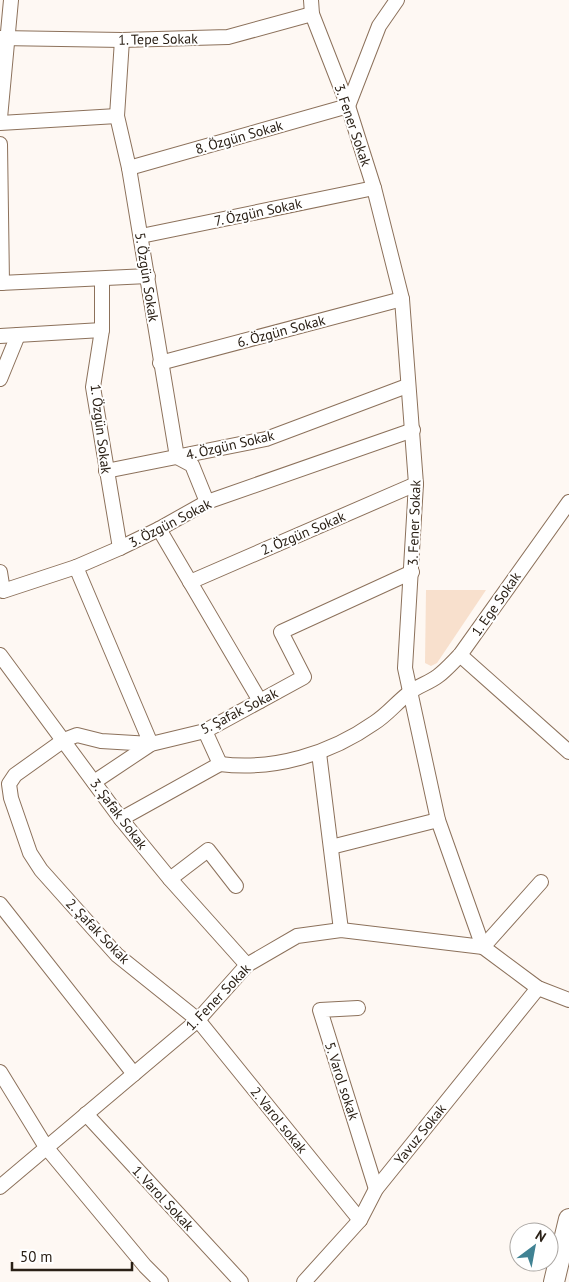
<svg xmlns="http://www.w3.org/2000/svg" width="569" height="1282" font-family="'PT Sans',sans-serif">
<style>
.green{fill:#f8e0cd}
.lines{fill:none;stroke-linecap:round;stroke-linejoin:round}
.street-casing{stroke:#8c715b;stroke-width:16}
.secondary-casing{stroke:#8c715b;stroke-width:22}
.street{stroke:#fff;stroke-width:14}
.secondary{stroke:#fff;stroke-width:20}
.labels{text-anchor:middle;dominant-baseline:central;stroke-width:4;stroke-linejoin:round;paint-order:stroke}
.street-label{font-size:14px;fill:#2a2016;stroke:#fff}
</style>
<rect width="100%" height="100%" fill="#fef8f3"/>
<path class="green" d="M 426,590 L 486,590 L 437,663 L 431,666 L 425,663 Z"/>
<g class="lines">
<g class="street-casing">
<g id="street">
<path d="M 311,0 L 312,14 L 348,106 L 374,188 L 402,299 L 416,484 L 405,668 L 438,820 L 483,947 L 538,988 L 569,1000"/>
<path d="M 0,38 L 122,40 L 228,37 L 312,14"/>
<path d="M 122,40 L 117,116 L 129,168 L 177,457 L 192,465 L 207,502"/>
<path d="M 0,118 L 11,0"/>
<path d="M 0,123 L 117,116"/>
<path d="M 0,144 L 2,283"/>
<path d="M 129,168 L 348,106 L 379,26 L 397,0"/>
<path d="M 141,236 L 374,188"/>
<path d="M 102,279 L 102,330 L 93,387 L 120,548"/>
<path d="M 0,283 L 148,276"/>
<path d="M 0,336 L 102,330"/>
<path d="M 160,363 L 402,299"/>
<path d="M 0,379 L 18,335"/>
<path d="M 106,471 L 266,439 L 407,386"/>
<path d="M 159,529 L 260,701"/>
<path d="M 76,567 L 151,744 L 101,741 L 77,735 L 64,740 L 15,775 L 9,784 L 11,798 L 30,853 L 41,870 L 117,955 L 198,1020 L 360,1220"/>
<path d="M 0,572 L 3,591 L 76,567 L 120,548 L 159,529 L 207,502 L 413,430"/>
<path d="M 190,582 L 416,484"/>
<path d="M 0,655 L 121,819 L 170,879 L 247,965"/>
<path d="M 460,655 L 569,752"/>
<path d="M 205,731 L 220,764"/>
<path d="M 319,753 L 341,930"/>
<path d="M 220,764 C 273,771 330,754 374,723 C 387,715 397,702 409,693 C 417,686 429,683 438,676 C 446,670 453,662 460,655 L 569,502"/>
<path d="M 94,782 L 151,744 L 205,731 L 304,677 L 281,632 L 412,572"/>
<path d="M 121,819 L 220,764"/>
<path d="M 331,847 L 438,820"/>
<path d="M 170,879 L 208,850 L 236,886"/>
<path d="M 0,904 L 134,1074"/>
<path d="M 358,1008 L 320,1010 L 376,1189"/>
<path d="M 0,1072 L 46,1147 L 145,1266 L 161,1282"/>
<path d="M 86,1114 L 241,1282"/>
<path d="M 0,1187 L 198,1020 L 247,965 L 297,936 L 341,930 L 483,947 L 541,882"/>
<path d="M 304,1282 L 360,1220 L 376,1189 L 538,988"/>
</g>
</g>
<g class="secondary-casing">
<path id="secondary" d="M 554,1282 L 569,1219"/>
</g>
<use href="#street" class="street"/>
<use href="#secondary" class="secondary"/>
</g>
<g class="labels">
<g class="street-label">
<text transform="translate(158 39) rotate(-1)">1. Tepe Sokak</text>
<text transform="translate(353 125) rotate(71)">3. Fener Sokak</text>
<text transform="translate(239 137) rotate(-16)">8. Özgün Sokak</text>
<text transform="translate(258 212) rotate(-12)">7. Özgün Sokak</text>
<text transform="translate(147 277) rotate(81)">5. Özgün Sokak</text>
<text transform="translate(281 331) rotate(-15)">6. Özgün Sokak</text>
<text transform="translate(101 429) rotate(83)">1. Özgün Sokak</text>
<text transform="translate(230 445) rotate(-13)">4. Özgün Sokak</text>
<text transform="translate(170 523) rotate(-27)">3. Özgün Sokak</text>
<text transform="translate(414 523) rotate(-88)">3. Fener Sokak</text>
<text transform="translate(303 533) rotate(-23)">2. Özgün Sokak</text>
<text transform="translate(496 604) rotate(-55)">1. Ege Sokak</text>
<text transform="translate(239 711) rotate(-27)">5. Şafak Sokak</text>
<text transform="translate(119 814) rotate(53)">3. Şafak Sokak</text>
<text transform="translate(98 931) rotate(46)">2. Şafak Sokak</text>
<text transform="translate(218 997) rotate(-46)">1. Fener Sokak</text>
<text transform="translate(342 1081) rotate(72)">5. Varol sokak</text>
<text transform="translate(279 1120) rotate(51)">2. Varol sokak</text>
<text transform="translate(420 1134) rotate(-51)">Yavuz Sokak</text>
<text transform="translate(163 1198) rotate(47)">1. Varol Sokak</text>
</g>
</g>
<g transform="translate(534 1247) rotate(32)"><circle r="24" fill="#ffffff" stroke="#aaa6a2"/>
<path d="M0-4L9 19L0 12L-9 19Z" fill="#408293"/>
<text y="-8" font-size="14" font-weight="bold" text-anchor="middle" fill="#2a2016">N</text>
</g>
<path d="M12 1262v8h120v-8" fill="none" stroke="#2a2016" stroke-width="2.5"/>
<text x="20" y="1262" font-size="15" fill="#2a2016" stroke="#ffffff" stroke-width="4" paint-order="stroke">50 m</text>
</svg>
